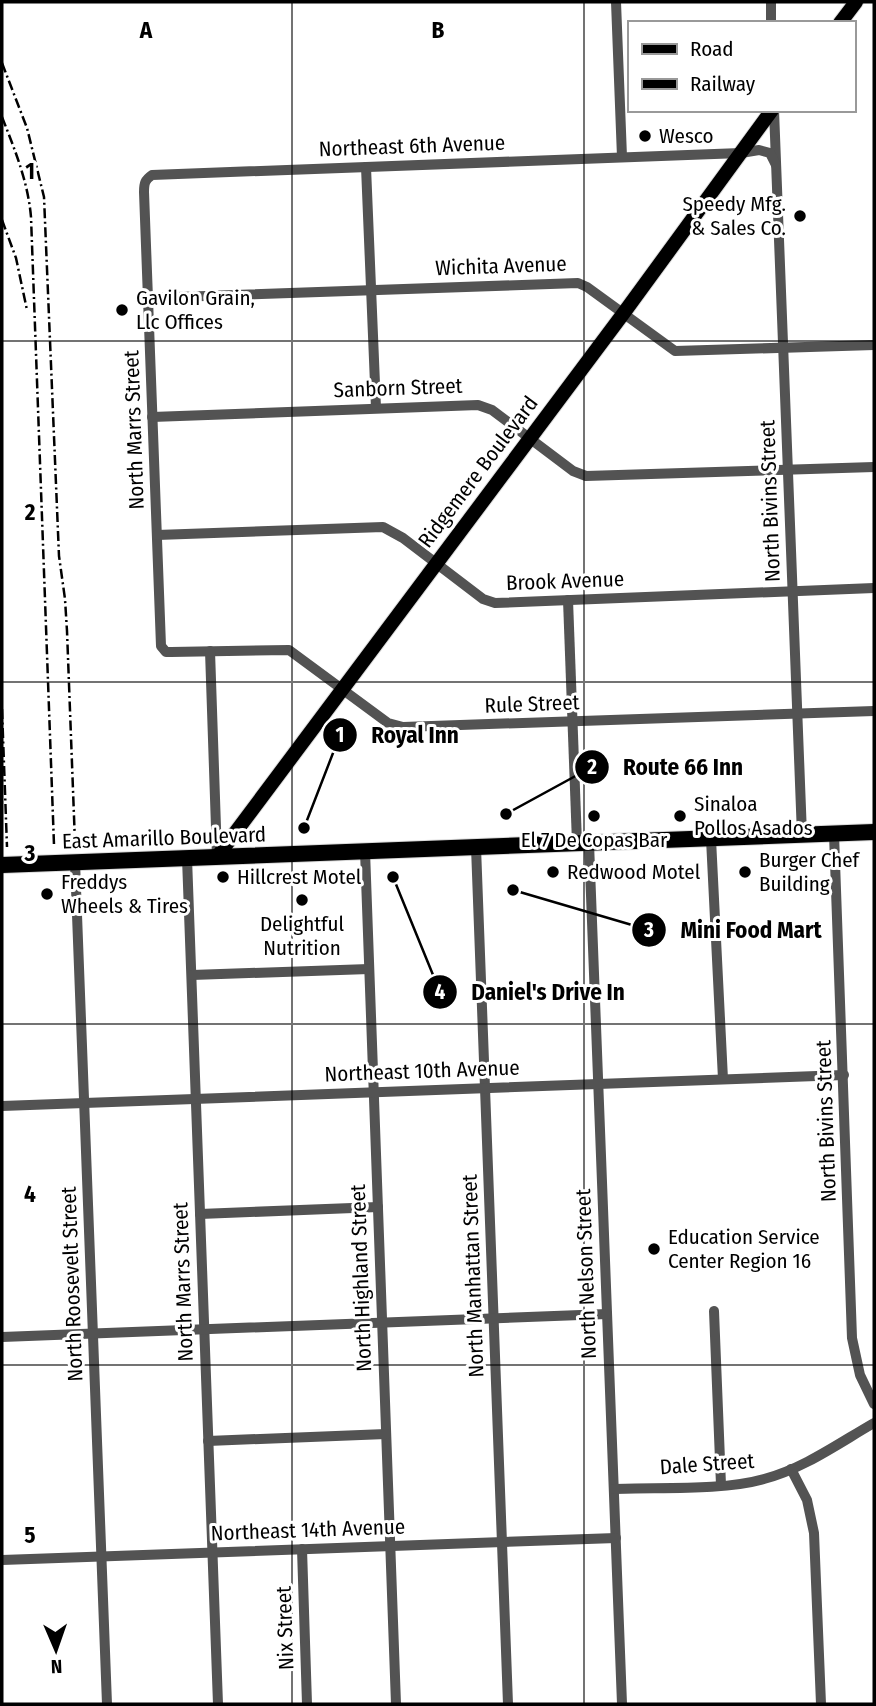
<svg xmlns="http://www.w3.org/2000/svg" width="876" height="1706" font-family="'Fira Sans Condensed',sans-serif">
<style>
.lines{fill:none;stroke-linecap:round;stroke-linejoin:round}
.major-casing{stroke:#dbdbdb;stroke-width:16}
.highway-casing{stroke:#dbdbdb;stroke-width:18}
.minor{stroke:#535353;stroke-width:10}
.major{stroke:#000;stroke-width:14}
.highway{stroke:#000;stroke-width:16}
.rail{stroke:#000;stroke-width:2.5;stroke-dasharray:10 3.5 2 3.5;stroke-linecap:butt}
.grid{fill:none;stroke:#000;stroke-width:2;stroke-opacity:0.55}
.poi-dot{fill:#000;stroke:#fff;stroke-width:2.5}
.labels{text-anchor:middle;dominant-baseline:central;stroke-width:6;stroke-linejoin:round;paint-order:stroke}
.poi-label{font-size:21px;fill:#000;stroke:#fff;text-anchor:start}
.street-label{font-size:21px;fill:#000;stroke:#fff}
.grid-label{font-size:23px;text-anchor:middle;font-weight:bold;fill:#000;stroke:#fff;stroke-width:6;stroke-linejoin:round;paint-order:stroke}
.leader{fill:none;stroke:#000;stroke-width:2.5}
.callout-dot{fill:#000;stroke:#fff;stroke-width:2.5}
.mark-label{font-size:21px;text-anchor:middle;font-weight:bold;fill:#fff}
.callout-label{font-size:23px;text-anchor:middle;font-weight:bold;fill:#000;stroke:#fff;stroke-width:6;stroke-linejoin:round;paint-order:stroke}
</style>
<rect width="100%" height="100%" fill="#fff"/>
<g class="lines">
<g class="major-casing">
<g id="major">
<path d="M 840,23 L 856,2"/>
<path d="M 217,857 L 623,314 L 772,110"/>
</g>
</g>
<g class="highway-casing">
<path id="highway" d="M 2,865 L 874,832"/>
</g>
<g class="minor">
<path d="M 616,2 L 622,157"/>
<path d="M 771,2 L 771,23"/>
<path d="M 774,110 L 802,835"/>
<path d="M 776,165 L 770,153 L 759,150 L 741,153 L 152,175 C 145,180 144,183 144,192 L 161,646 L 166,652 L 171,652 L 289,650 L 388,723 L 403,727 L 874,711"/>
<path d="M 366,167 L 376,408"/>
<path d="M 148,298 L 578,283 L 587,287 L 675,351 L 874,345"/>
<path d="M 152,417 L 478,405 L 492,410 L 573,471 L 586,476 L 874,467"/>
<path d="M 157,535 L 383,527 L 403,538 L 483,599 L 495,603 L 874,588"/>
<path d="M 568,600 L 577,843"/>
<path d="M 210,651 L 217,857"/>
<path d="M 834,834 L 852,1338 L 860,1375 L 874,1404"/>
<path d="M 711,839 L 723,1079"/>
<path d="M 589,843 L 622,1704"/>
<path d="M 476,847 L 508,1704"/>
<path d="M 365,851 L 396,1704"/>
<path d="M 187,858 L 218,1704"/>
<path d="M 75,862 L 107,1704"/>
<path d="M 192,975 L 369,969"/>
<path d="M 2,1106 L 844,1075"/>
<path d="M 200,1214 L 378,1207"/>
<path d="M 714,1311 L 721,1485"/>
<path d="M 2,1337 L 607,1314"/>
<path d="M 208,1441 L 386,1434"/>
<path d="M 791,1469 L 807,1500 L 814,1533 L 821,1704"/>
<path d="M 614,1489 C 658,1487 722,1491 764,1479 C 803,1469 839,1443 874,1423"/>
<path d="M 302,1549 L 307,1704"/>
<path d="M 2,1560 L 616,1538"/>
</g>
<use href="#major" class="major"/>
<use href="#highway" class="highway"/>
<g class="rail">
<path d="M 2,63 L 27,128 L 44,197 L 59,556 L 65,599 L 67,631 L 75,843"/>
<path d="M 2,117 C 15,150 28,182 31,217 L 54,845"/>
<path d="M 2,220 L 16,258 L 27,310"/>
<path d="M 2,709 L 7,847"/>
</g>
</g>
<path class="grid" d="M 292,2 L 292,1704M 584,2 L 584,1704M 2,341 L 874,341M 2,682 L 874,682M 2,1024 L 874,1024M 2,1365 L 874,1365"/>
<g class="poi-dot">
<circle cx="645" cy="136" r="7"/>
<circle cx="800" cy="216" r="7"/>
<circle cx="122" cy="310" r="7"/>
<circle cx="594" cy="816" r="7"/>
<circle cx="680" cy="816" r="7"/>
<circle cx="553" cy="872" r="7"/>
<circle cx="745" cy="872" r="7"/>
<circle cx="223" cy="877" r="7"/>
<circle cx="47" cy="894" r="7"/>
<circle cx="302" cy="900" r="7"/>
<circle cx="654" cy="1249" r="7"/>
</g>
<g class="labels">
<g class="poi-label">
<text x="659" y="136">Wesco</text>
<text x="786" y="204" text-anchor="end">Speedy Mfg.<tspan x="786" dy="24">&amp; Sales Co.</tspan></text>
<text x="136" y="298">Gavilon Grain,<tspan x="136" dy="24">Llc Offices</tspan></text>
<text x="694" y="804">Sinaloa<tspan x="694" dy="24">Pollos Asados</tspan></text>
<text x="594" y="840" text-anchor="middle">El 7 De Copas Bar</text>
<text x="759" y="860">Burger Chef<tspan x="759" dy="24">Building</tspan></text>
<text x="567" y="872">Redwood Motel</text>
<text x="237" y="877">Hillcrest Motel</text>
<text x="61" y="882">Freddys<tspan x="61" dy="24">Wheels &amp; Tires</tspan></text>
<text x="302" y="924" text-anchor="middle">Delightful<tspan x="302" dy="24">Nutrition</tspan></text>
<text x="668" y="1237">Education Service<tspan x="668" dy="24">Center Region 16</tspan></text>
</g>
<g class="street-label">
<text transform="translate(412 146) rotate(-2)">Northeast 6th Avenue</text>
<text transform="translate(501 266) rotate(-2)">Wichita Avenue</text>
<text transform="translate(398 388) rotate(-2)">Sanborn Street</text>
<text transform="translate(134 430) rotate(-92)">North Marrs Street</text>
<text transform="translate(478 472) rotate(-53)">Ridgemere Boulevard</text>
<text transform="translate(770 501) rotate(-92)">North Bivins Street</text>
<text transform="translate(565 581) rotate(-2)">Brook Avenue</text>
<text transform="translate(532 704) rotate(-2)">Rule Street</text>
<text transform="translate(164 838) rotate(-2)">East Amarillo Boulevard</text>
<text transform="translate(422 1071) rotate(-2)">Northeast 10th Avenue</text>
<text transform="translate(826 1121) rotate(-92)">North Bivins Street</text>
<text transform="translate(586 1274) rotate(-92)">North Nelson Street</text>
<text transform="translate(473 1276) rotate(-92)">North Manhattan Street</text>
<text transform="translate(361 1278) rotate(-92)">North Highland Street</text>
<text transform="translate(183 1282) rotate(-92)">North Marrs Street</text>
<text transform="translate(72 1284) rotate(-92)">North Roosevelt Street</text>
<text transform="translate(707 1464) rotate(-4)">Dale Street</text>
<text transform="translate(308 1530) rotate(-2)">Northeast 14th Avenue</text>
<text transform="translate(285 1628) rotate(-92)">Nix Street</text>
</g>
</g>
<g class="grid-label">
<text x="146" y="38">A</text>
<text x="438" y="38">B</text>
<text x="30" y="179">1</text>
<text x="30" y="520">2</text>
<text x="30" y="861">3</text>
<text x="30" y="1202">4</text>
<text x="30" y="1543">5</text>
</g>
<path class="leader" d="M304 828L340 735M506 814L592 767M513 890L649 930M393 877L440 992"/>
<g class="callout-dot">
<circle cx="304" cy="828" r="7"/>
<circle cx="506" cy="814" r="7"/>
<circle cx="513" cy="890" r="7"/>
<circle cx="393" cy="877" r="7"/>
<circle cx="340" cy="735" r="18"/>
<circle cx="592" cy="767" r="18"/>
<circle cx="649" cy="930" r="18"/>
<circle cx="440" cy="992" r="18"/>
</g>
<g class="mark-label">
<text x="340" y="742">1</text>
<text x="592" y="774">2</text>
<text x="649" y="937">3</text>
<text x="440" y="999">4</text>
</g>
<g class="callout-label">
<text x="415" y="743">Royal Inn</text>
<text x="683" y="775">Route 66 Inn</text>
<text x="751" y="938">Mini Food Mart</text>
<text x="548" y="1000">Daniel's Drive In</text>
</g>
<rect width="876" height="1706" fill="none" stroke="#000000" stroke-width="7"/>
<rect x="628" y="21" width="228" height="91" fill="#ffffff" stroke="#999999" stroke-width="2"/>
<rect x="642" y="44" width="35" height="10" fill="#000000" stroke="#999999" stroke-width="2"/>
<text x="690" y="56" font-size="21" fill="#000000">Road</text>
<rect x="642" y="79" width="35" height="10" fill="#000000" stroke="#999999" stroke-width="2"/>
<text x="690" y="91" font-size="21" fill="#000000">Railway</text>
<g transform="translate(56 1650) rotate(178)" stroke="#ffffff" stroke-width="5" paint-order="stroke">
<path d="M0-5L12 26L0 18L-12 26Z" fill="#000000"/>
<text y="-10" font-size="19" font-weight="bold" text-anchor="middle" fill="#000000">N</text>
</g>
</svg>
